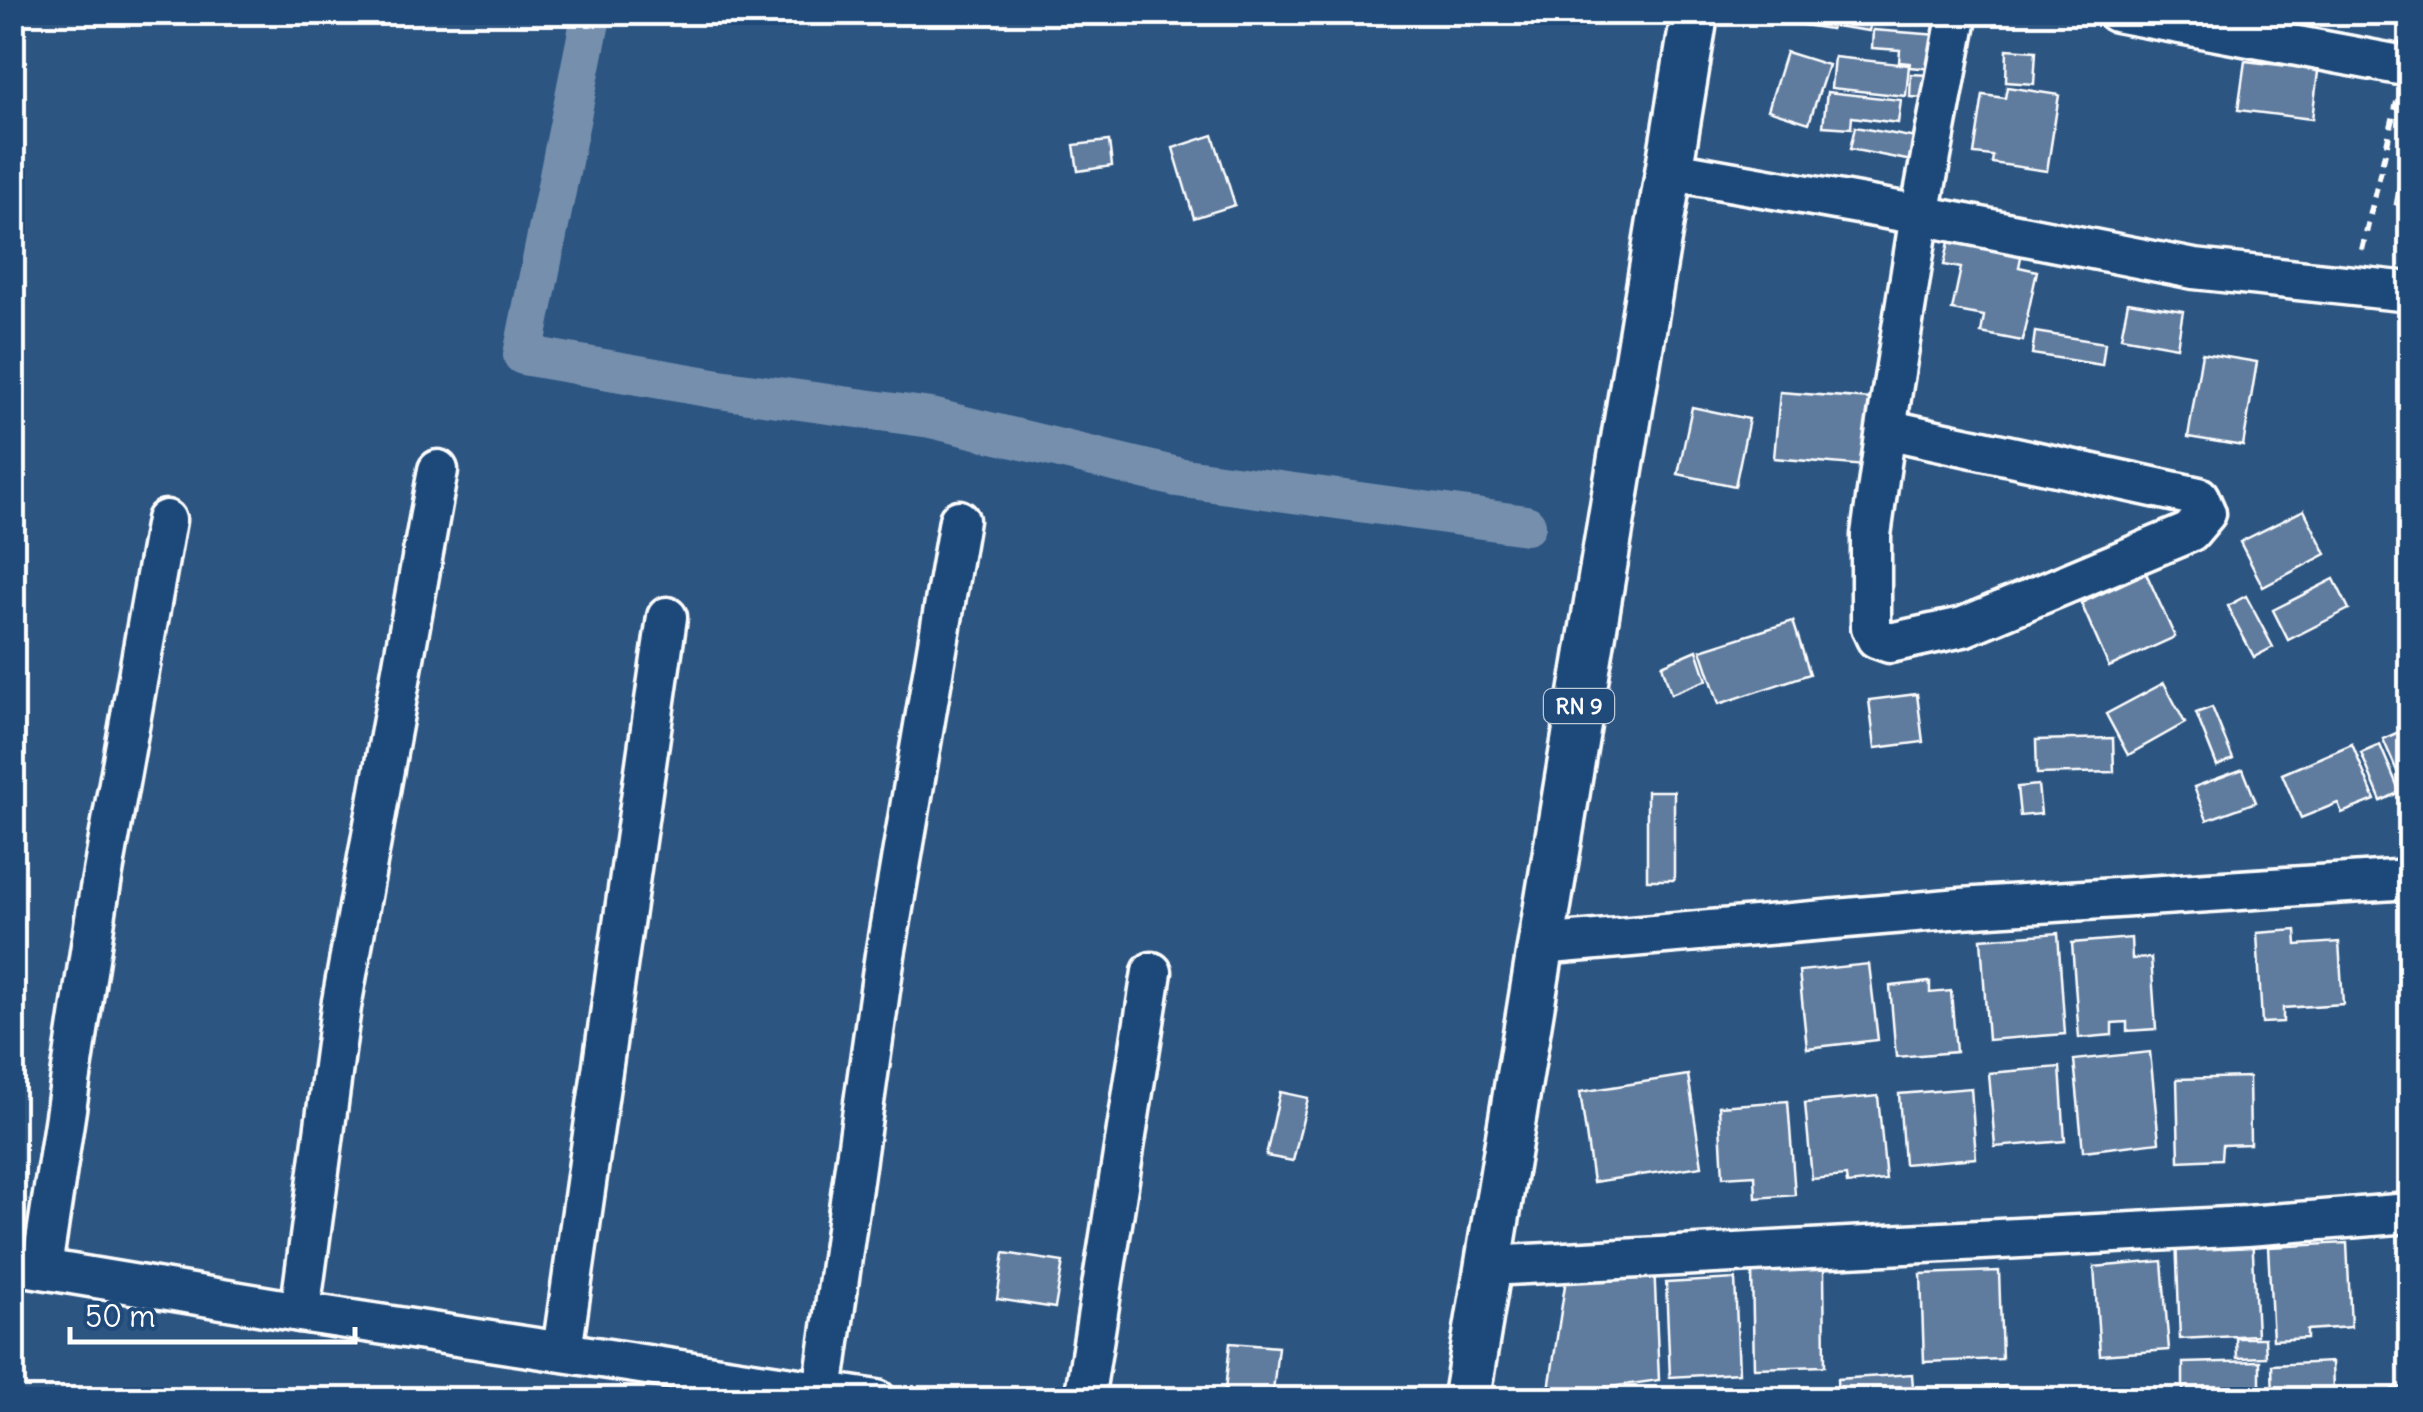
<svg xmlns="http://www.w3.org/2000/svg" width="2423" height="1412" font-family="Delius,sans-serif">
<style>
.lines{fill:none;stroke-linecap:round;stroke-linejoin:round}
.canal{stroke:#748fad;stroke-width:40}
.building{fill:#5e7c9f;stroke:#fff;stroke-width:2.5}
.minor-casing{stroke:#fff;stroke-width:45}
.major-casing{stroke:#fff;stroke-width:52}
.path{stroke:#fff;stroke-width:6;stroke-dasharray:10 8;stroke-linecap:butt}
.minor{stroke:#1f4a7a;stroke-width:38}
.major{stroke:#1f4a7a;stroke-width:45}
.labels{text-anchor:middle;dominant-baseline:central;stroke-width:8;stroke-linejoin:round;paint-order:stroke}
.shield{fill:#1f4a7a;stroke:#bcc9d7;stroke-width:2.5}
.shield-label{font-size:22px;font-weight:bold;fill:#fff}
</style>
<rect width="100%" height="100%" fill="#2c5582"/>
<filter id="ink" filterUnits="userSpaceOnUse"><feTurbulence type="fractalNoise" baseFrequency=".01" numOctaves="2"/><feDisplacementMap in="SourceGraphic" scale="20" xChannelSelector="R" yChannelSelector="G"/><feConvolveMatrix kernelMatrix="1 2 1 2 8 2 1 2 1" color-interpolation-filters="sRGB"/></filter>
<g filter="url(#ink)">
<g class="lines">
<path class="canal" d="M 592,12 L 523,355 L 719,389 L 931,418 L 1177,477 L 1526,525"/>
</g>
<g class="building">
<path d="M 1791,12 L 1833,12 L 1831,29 L 1789,23 Z"/>
<path d="M 1836,12 L 1872,12 L 1869,31 L 1834,26 Z"/>
<path d="M 1873,30 L 1938,35 L 1934,69 L 1909,67 L 1910,63 L 1899,62 L 1900,50 L 1872,48 Z"/>
<path d="M 2007,49 L 2036,51 L 2034,84 L 2006,82 Z"/>
<path d="M 1786,52 L 1828,65 L 1809,123 L 1768,110 Z"/>
<path d="M 2290,53 L 2320,56 L 2312,119 L 2238,110 L 2245,61 L 2289,66 Z"/>
<path d="M 1834,57 L 1909,65 L 1906,96 L 1831,88 Z"/>
<path d="M 1911,74 L 1928,75 L 1927,98 L 1910,97 Z"/>
<path d="M 2007,87 L 2059,95 L 2047,171 L 1992,163 L 1993,156 L 1974,154 L 1983,95 L 2005,98 Z"/>
<path d="M 1827,92 L 1901,100 L 1898,123 L 1852,117 L 1851,128 L 1823,126 Z"/>
<path d="M 1855,127 L 1916,138 L 1912,161 L 1850,149 Z"/>
<path d="M 1213,135 L 1235,205 L 1194,218 L 1173,148 Z"/>
<path d="M 1109,141 L 1112,166 L 1078,171 L 1074,145 Z"/>
<path d="M 2405,152 L 2410,153 L 2410,207 L 2395,204 Z"/>
<path d="M 1951,233 L 2023,247 L 2019,267 L 2037,271 L 2022,341 L 1981,333 L 1984,316 L 1952,310 L 1961,268 L 1944,265 Z"/>
<path d="M 2128,302 L 2183,311 L 2177,347 L 2121,337 Z"/>
<path d="M 2035,332 L 2105,343 L 2102,365 L 2032,354 Z"/>
<path d="M 2202,353 L 2257,362 L 2243,446 L 2188,437 Z"/>
<path d="M 1780,392 L 1871,399 L 1865,466 L 1774,458 Z"/>
<path d="M 1692,407 L 1749,419 L 1735,486 L 1678,474 Z"/>
<path d="M 2304,510 L 2326,554 L 2263,587 L 2240,542 Z"/>
<path d="M 2146,573 L 2175,637 L 2109,667 L 2081,603 Z"/>
<path d="M 2334,579 L 2349,609 L 2288,640 L 2273,610 Z"/>
<path d="M 2246,596 L 2273,647 L 2254,657 L 2227,606 Z"/>
<path d="M 1793,621 L 1810,674 L 1719,704 L 1701,650 Z"/>
<path d="M 1697,650 L 1707,680 L 1671,694 L 1662,665 Z"/>
<path d="M 2164,683 L 2185,723 L 2128,755 L 2106,714 Z"/>
<path d="M 1917,694 L 1923,742 L 1875,748 L 1869,700 Z"/>
<path d="M 2212,707 L 2233,759 L 2217,766 L 2196,713 Z"/>
<path d="M 2410,727 L 2410,801 L 2383,739 Z"/>
<path d="M 2113,738 L 2114,772 L 2037,774 L 2036,740 Z"/>
<path d="M 2352,744 L 2375,800 L 2342,813 L 2338,803 L 2301,818 L 2282,774 Z"/>
<path d="M 2380,745 L 2400,792 L 2381,801 L 2361,753 Z"/>
<path d="M 2243,769 L 2256,802 L 2207,820 L 2194,787 Z"/>
<path d="M 2038,785 L 2041,814 L 2020,816 L 2017,787 Z"/>
<rect x="1647" y="791" width="27" height="89"/>
<path d="M 2296,930 L 2297,945 L 2339,942 L 2343,1004 L 2283,1008 L 2283,1022 L 2262,1023 L 2257,933 Z"/>
<path d="M 2058,933 L 2065,1034 L 1988,1040 L 1981,939 Z"/>
<path d="M 2131,938 L 2132,959 L 2151,958 L 2156,1029 L 2127,1031 L 2127,1022 L 2112,1023 L 2112,1035 L 2079,1038 L 2072,943 Z"/>
<path d="M 1869,964 L 1878,1040 L 1807,1048 L 1799,971 Z"/>
<path d="M 1930,982 L 1930,993 L 1951,991 L 1956,1052 L 1896,1057 L 1890,986 Z"/>
<path d="M 2150,1052 L 2159,1142 L 2083,1151 L 2074,1060 Z"/>
<path d="M 2060,1067 L 2065,1141 L 1995,1147 L 1989,1073 Z"/>
<path d="M 1688,1075 L 1702,1166 L 1593,1182 L 1580,1092 Z"/>
<path d="M 2249,1077 L 2250,1144 L 2222,1145 L 2221,1159 L 2179,1161 L 2177,1079 Z"/>
<path d="M 1971,1088 L 1976,1158 L 1904,1164 L 1899,1094 Z"/>
<path d="M 1280,1092 L 1308,1098 L 1293,1161 L 1266,1156 Z"/>
<path d="M 1878,1096 L 1886,1180 L 1847,1184 L 1846,1176 L 1812,1179 L 1805,1103 Z"/>
<path d="M 1788,1101 L 1795,1195 L 1756,1198 L 1755,1175 L 1723,1177 L 1719,1106 Z"/>
<path d="M 2252,1233 L 2257,1335 L 2180,1339 L 2176,1237 Z"/>
<path d="M 2347,1243 L 2351,1327 L 2307,1330 L 2307,1338 L 2273,1340 L 2268,1247 Z"/>
<path d="M 1004,1253 L 1063,1262 L 1055,1308 L 997,1299 Z"/>
<path d="M 2162,1261 L 2169,1350 L 2100,1355 L 2094,1267 Z"/>
<path d="M 1654,1262 L 1659,1380 L 1548,1396 L 1567,1272 Z"/>
<path d="M 1824,1269 L 1825,1366 L 1754,1368 L 1752,1270 Z"/>
<path d="M 1999,1271 L 2002,1359 L 1924,1362 L 1921,1274 Z"/>
<path d="M 1735,1279 L 1739,1373 L 1670,1377 L 1666,1283 Z"/>
<path d="M 2236,1338 L 2265,1338 L 2266,1357 L 2237,1358 Z"/>
<path d="M 1230,1343 L 1278,1347 L 1272,1400 L 1224,1400 Z"/>
<path d="M 2260,1361 L 2260,1400 L 2183,1400 L 2183,1363 Z"/>
<path d="M 2332,1362 L 2333,1390 L 2354,1389 L 2355,1400 L 2273,1400 L 2272,1365 Z"/>
<path d="M 1912,1374 L 1914,1400 L 1838,1400 L 1837,1379 Z"/>
<path d="M 2007,1386 L 2008,1400 L 1926,1400 L 1925,1395 Z"/>
<path d="M 2410,1387 L 2410,1400 L 2393,1400 L 2392,1388 Z"/>
<path d="M 1742,1392 L 1742,1400 L 1671,1400 L 1671,1396 Z"/>
</g>
<g class="lines">
<g class="minor-casing">
<g id="minor">
<path d="M 2116,12 L 2410,67"/>
<path d="M 1667,170 L 1920,215 L 2194,269 L 2410,292"/>
<path d="M 1886,429 L 2199,497 L 2206,513 L 2190,532 L 1963,627 L 1890,643 L 1876,638 L 1871,627 L 1871,535 L 1886,429 L 1920,215 L 1958,12"/>
<path d="M 1540,945 L 1961,908 L 2410,879"/>
<path d="M 12,1264 L 300,1312 L 877,1400"/>
<path d="M 1488,1266 L 2247,1226 L 2410,1213"/>
<path d="M 42,1267 L 97,906 L 166,520"/>
<path d="M 300,1312 L 341,1007 L 438,470"/>
<path d="M 562,1351 L 667,617"/>
<path d="M 823,1391 L 885,955 L 959,520"/>
<path d="M 1084,1400 L 1152,972"/>
</g>
</g>
<g class="major-casing">
<path id="major" d="M 1466,1400 L 1695,12"/>
</g>
<path class="path" d="M 2362,250 L 2397,102"/>
<use href="#minor" class="minor"/>
<use href="#major" class="major"/>
</g>
</g>
<g class="labels">
<rect class="shield" x="1544" y="689" width="70" height="34" rx="8"/>
<g class="shield-label">
<text x="1579" y="706">RN 9</text>
</g>
</g>
<rect width="2423" height="1412" fill="none" stroke="#1f4a7a" stroke-width="50"/>
<rect x="25" y="25" width="2373" height="1362" fill="none" stroke="#fff" stroke-width="4" filter="url(#ink)"/>
<path d="M70 1327v15h285v-15" fill="none" stroke="#ffffff" stroke-width="5"/>
<text x="85" y="1327" font-size="30" fill="#ffffff" stroke="#1f4a7a" stroke-width="8" paint-order="stroke">50 m</text>
</svg>
